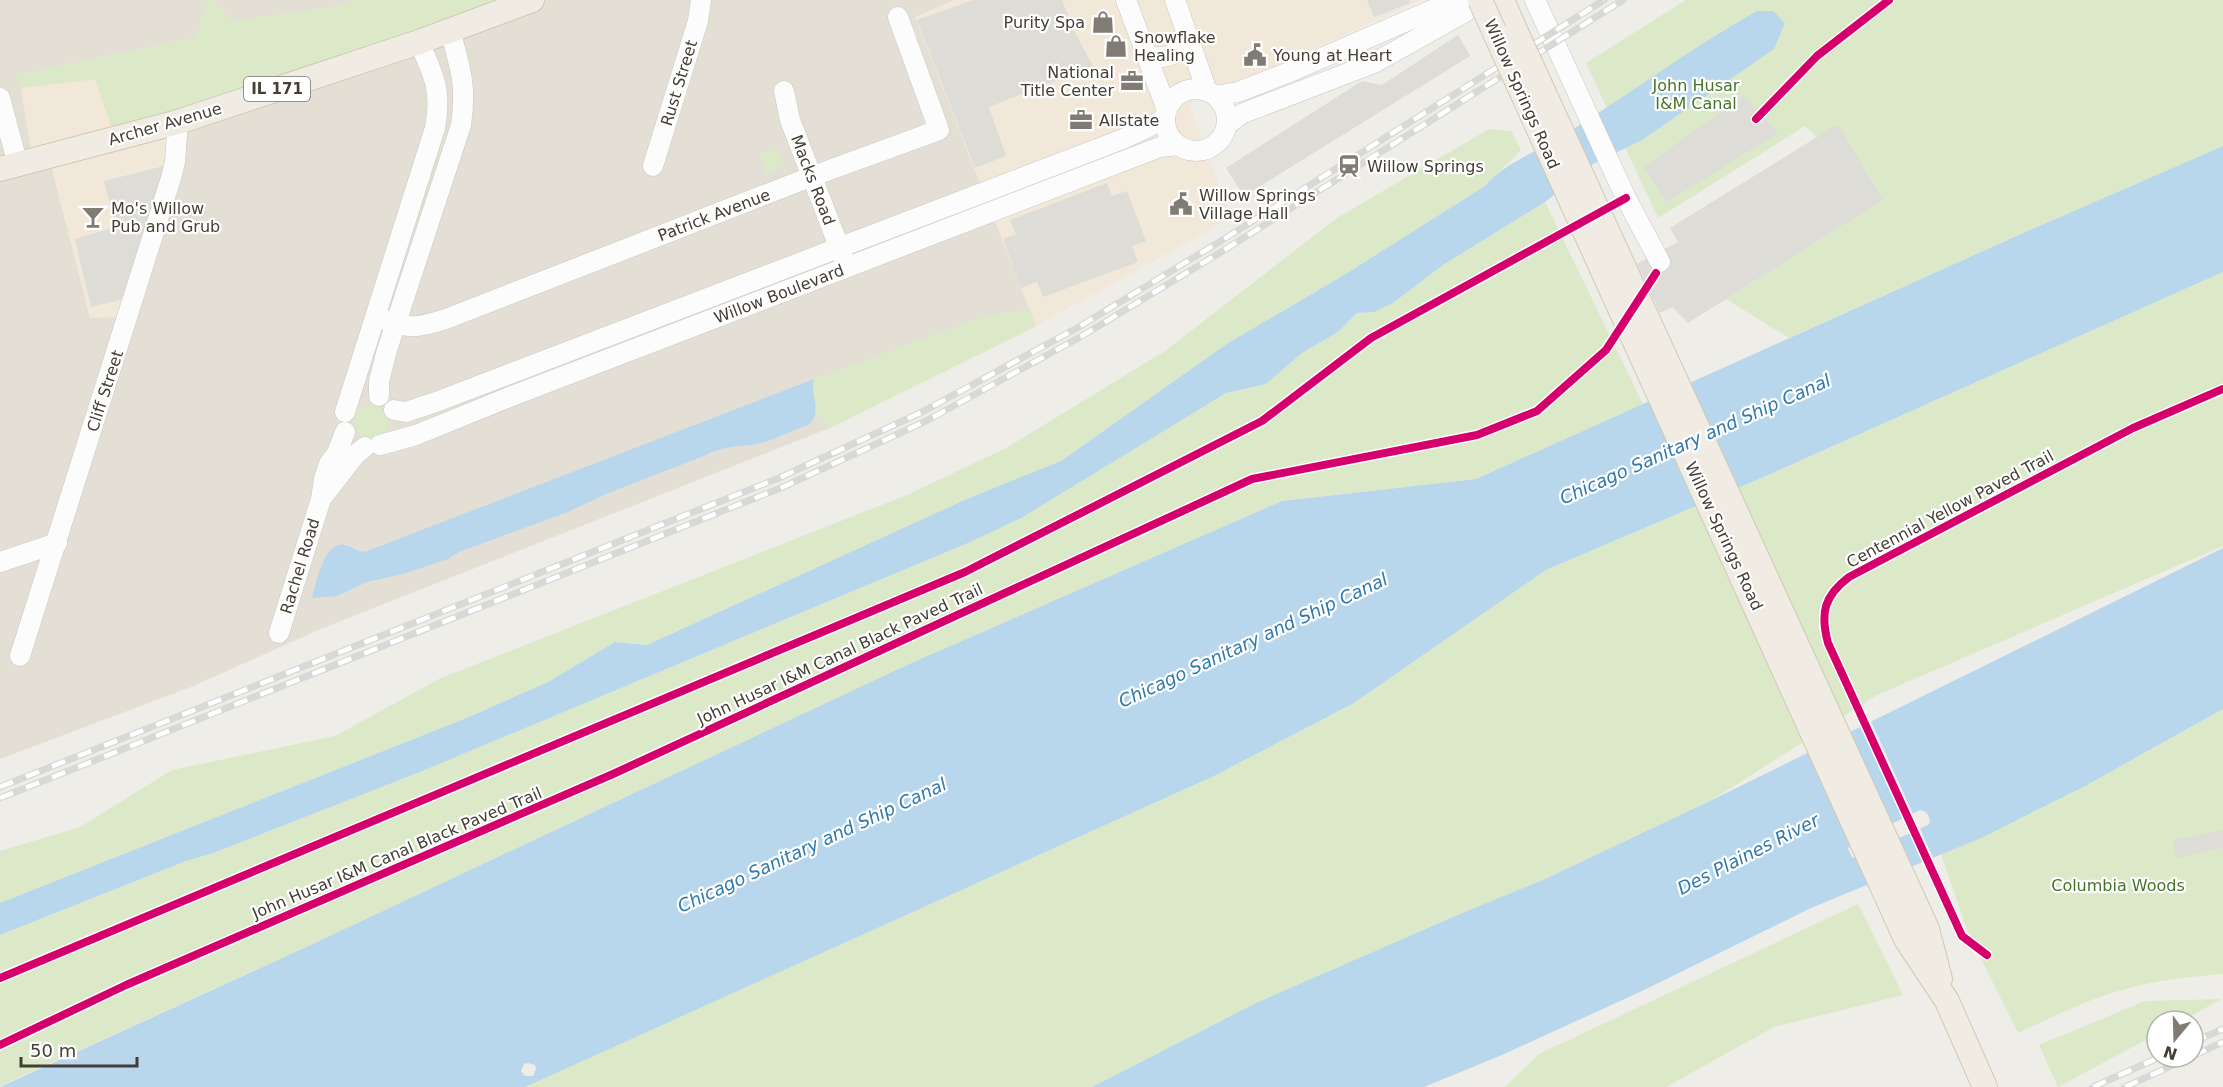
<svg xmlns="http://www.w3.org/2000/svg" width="2223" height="1087" font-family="'DejaVu Sans',sans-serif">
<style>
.residential{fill:#e3dfd5}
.commercial{fill:#f1e8da}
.green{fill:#dbe9c8}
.parking{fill:#dddcd7}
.water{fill:#b8d7ec;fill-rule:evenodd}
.pier{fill:#eeede8}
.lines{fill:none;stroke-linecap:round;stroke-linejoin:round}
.minor-casing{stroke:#cbc9c4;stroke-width:21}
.major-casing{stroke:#d0c9b5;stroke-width:26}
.minor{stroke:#fcfcfc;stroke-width:20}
.major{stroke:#f0ece3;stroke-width:24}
.rail-casing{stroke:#d8d8d7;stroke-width:7}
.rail{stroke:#fff;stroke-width:4.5;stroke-dasharray:14;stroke-linecap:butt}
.major-bridge-casing{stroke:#d0c9b5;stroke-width:26;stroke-linecap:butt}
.major-bridge{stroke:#f0ece3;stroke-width:24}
.cycleway-casing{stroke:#fff;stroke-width:11}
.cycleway{stroke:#d6006c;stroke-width:8}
.labels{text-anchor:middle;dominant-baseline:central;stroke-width:4.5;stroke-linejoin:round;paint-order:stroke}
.shield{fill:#fff;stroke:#7c7871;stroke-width:1.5}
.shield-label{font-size:15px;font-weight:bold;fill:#443e34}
.poi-label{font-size:16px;fill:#443e34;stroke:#fff;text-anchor:start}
.street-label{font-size:16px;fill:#443e34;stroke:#fff}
.park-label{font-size:16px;fill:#457429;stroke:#fff}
.water-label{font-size:18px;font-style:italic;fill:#3078ad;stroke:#fff}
</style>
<rect width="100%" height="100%" fill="#eeede8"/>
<g class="residential">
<path d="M 0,0 L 511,0 L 0,161 Z"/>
<path d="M 543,0 L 954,0 L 916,17 L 1036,326 L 830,428 L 323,628 L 191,687 L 0,759 L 0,174 L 50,160 L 90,317 L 184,125 Z"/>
</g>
<g class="commercial">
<path d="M 954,0 L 1420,0 L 1223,90 L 1189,104 L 1231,218 L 1036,326 L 915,17 Z"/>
<path d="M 95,79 L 112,128 L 184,125 L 125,317 L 90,318 L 50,161 L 31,151 L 21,88 Z"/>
</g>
<g class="green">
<path d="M 208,0 L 213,0 L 232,21 L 344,5 L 351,0 L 511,0 L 370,53 L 112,128 L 95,79 L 21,88 L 15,75 L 195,37 Z"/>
<path d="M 1686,0 L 2223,0 L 2223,146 L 2021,234 L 1789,338 L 1726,299 L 1883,200 L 1838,125 L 1817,137 L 1805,126 L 1658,218 L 1586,63 Z"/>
<path d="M 1489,129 L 1511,131 L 1521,150 L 1485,186 L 1344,275 L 1228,343 L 1061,461 L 969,498 L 647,645 L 615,642 L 548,682 L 464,719 L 0,903 L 0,851 L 80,827 L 172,770 L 335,736 L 441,678 L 907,495 L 1006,448 L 1165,351 L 1337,218 Z"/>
<path d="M 777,148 L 784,166 L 766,174 L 759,155 Z"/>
<path d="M 1545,202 L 1643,404 L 1476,479 L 1282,501 L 907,665 L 302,949 L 0,1086 L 0,935 L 186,861 L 216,852 L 415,774 L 968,543 L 1226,393 L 1266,384 L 1302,353 L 1338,332 L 1357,313 L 1374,312 L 1393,303 L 1443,265 Z"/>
<path d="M 2223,272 L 2223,546 L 1877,695 L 1712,800 L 1545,879 L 1460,914 L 1258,1002 L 1092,1087 L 524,1087 L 1214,776 L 1354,703 L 1546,570 L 1759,479 Z"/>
<path d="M 1030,310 L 1036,326 L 830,428 L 816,413 L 812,386 L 814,379 L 988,315 Z"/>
<circle cx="371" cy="422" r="17"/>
<path d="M 2223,709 L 2223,974 C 2189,977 2155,980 2122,990 C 2086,1000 2052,1017 2018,1033 L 1968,933 L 1941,854 C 2039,814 2131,761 2223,709 Z"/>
<path d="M 1858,904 L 1903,995 L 1774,1027 L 1666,1087 L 1505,1087 L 1539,1054 Z"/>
<path d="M 2222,999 L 2181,1021 L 2157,1021 L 2157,1034 L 2058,1087 L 2039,1045 L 2145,1001 Z"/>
</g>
<g class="parking">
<path d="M 973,0 L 1062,0 L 1074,31 L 1093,66 L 989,107 L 1006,156 L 975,168 L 917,20 Z"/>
<path d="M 1367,0 L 1409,0 L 1410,3 L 1374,17 Z"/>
<path d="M 1458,35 L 1470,56 L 1244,196 L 1226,168 L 1362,81 L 1382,85 Z"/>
<path d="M 1744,95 L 1778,133 L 1667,202 L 1643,168 Z"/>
<path d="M 1838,124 L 1883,200 L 1688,323 L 1672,307 L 1660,313 L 1637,264 L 1678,242 L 1670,228 Z"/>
<path d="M 164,166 L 124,299 L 91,307 L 75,239 L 116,227 L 104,181 Z"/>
<path d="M 1107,183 L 1112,196 L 1127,191 L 1146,241 L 1132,246 L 1138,262 L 1043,297 L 1037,282 L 1021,288 L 1003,239 L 1016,234 L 1010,220 Z"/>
<path d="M 2223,830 L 2223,848 L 2175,858 L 2173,840 Z"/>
</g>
<g class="water">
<path d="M 1757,11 L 1773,11 L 1785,23 L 1774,49 L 1642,140 L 1593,164 L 1545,202 L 1443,265 L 1393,303 L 1374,312 L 1357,313 L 1338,332 L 1302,353 L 1266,384 L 1226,393 L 1021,518 L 968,543 L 415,774 L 216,852 L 186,861 L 0,935 L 0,903 L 464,719 L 548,682 L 615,642 L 647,645 L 969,498 L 1061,461 L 1228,343 L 1344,275 L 1485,186 C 1504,163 1536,152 1561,137 C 1627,96 1689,49 1757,11 Z"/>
<path d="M 2223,146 L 2223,272 L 1759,479 L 1546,570 L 1354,703 L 1214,776 L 525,1087 L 0,1087 L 302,949 L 907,665 L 1282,501 L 1476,479 L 2021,234 ZM 528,1063 L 535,1065 L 536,1069 L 533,1076 L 525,1076 L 521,1071 L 524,1064 Z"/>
<path d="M 814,379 C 809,395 825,416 806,426 C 790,431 773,441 756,444 C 733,448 726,445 704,456 L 606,494 L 568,512 L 459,552 L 448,559 L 403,574 L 367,582 L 337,596 L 312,598 C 316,584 324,540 345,545 C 354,547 358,554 367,551 Z"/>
<path d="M 2223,548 L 2223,709 L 2087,785 L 1981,838 L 1811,908 L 1642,991 L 1502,1055 L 1424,1087 L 1092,1087 L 1258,1002 L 1460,914 L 1545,879 L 1712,800 ZM 1920,810 C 1927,811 1929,815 1930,822 L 1928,825 L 1854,858 L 1852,857 L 1848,849 L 1852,843 Z"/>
</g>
<g class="pier">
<path d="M 1870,719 L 1914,816 L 1904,821 L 1860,724 Z"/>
<path d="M 1919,826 L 1934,860 L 1924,864 L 1909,830 Z"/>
</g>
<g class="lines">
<g class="minor-casing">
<g id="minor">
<path d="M 1126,0 L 1167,110"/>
<path d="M 1175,0 L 1207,91"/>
<path d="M 1535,0 L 1626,198 L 1660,262"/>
<path d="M 1146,56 C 1164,60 1178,55 1190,41"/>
<circle cx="1196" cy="120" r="31"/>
<path d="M 784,91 L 790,120 L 843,257"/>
<path d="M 1216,96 L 1238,92 L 1292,71 L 1455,0"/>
<path d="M 0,98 L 18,165"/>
<path d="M 1227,125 L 1241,114 L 1374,63 L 1465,12 L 1471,0"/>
<path d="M 653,166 L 698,21 L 701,0"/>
<path d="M 376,317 C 409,328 412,330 446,319 L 813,176 L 939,130 L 898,17"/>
<path d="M 379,396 L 379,381 L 387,350 L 461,125 C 467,85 460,68 450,30"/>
<path d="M 394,410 L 406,412 L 436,402 L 1123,139 L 1165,119"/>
<path d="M 345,412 L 435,128 C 442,90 434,76 419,42"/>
<path d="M 380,445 L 416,435 L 512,396 L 1160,147 L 1178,145"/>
<path d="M 324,495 L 355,455 L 365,447"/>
<path d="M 0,562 L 57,543"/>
<path d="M 279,633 L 321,499 L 324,479 L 329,464 L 337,453 L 345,432"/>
<path d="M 20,656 L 171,178 L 175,162 L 178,122"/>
</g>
</g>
<g class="major-casing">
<g id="major">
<path d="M 1502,0 L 1516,32"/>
<path d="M 0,169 L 178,122 L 419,42 L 532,0"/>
<path d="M 1927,929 L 1940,979"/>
<path d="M 1906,939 L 1947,1001 L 1985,1087"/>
</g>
</g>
<use href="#minor" class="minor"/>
<use href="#major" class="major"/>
<g class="rail-casing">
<g id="rail">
<path d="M 0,787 L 779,478 L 922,412 L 1077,328 L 1216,244 L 1604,0"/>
<path d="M 0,798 L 783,487 L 926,421 L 1082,336 L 1221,252 L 1623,0"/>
<path d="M 2193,1042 L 2223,1029"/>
<path d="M 2193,1056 L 2223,1042"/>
<path d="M 2093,1087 L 2160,1057"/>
<path d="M 2125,1087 L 2191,1057"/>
</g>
</g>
<use href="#rail" class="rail"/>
<g class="major-bridge-casing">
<g id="major-bridge">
<path d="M 1480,0 L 1906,939"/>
<path d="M 1516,32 L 1927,929"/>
</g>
</g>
<use href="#major-bridge" class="major-bridge"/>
<g class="cycleway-casing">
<g id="cycleway">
<path d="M 1756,119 L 1817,56 L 1889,0"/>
<path d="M 1987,955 L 1962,936 L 1828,643 C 1820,613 1824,596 1849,577 L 2133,428 L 2223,389"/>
<path d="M 0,978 L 965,572 L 1262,421 L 1371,338 L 1626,198"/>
<path d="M 0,1045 L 126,985 L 613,774 L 1252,479 L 1477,435 L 1537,411 L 1606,350 L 1656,273"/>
</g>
</g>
<use href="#cycleway" class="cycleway"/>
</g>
<defs>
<g id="shop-bare" transform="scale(1.8)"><path d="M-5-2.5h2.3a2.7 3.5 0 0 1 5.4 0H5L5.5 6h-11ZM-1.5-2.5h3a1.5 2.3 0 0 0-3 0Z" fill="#807b73" stroke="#fff" stroke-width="2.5" paint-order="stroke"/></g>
<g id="civic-bare" transform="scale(1.8)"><path d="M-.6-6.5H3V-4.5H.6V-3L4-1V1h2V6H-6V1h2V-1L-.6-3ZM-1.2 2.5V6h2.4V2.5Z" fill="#807b73" stroke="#fff" stroke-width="2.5" paint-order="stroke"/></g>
<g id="office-bare" transform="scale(1.8)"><path d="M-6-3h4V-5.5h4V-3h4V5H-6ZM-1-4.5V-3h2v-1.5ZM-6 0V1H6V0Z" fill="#807b73" stroke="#fff" stroke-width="2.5" paint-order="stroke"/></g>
<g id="station-bare" transform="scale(1.8)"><path d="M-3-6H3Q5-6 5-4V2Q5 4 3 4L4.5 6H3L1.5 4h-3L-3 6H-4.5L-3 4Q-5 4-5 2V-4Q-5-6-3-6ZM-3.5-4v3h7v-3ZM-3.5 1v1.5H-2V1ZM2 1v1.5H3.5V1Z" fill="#807b73" stroke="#fff" stroke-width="2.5" paint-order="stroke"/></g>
<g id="bar-bare" transform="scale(1.8)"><path d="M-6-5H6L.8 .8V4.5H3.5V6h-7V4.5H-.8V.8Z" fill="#807b73" stroke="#fff" stroke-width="2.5" paint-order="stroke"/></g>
</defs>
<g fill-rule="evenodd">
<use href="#shop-bare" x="1103" y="22"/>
<use href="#shop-bare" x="1116" y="46"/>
<use href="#civic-bare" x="1255" y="55"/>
<use href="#office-bare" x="1132" y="81"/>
<use href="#office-bare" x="1081" y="120"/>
<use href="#station-bare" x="1349" y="166"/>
<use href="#civic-bare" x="1181" y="204"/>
<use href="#bar-bare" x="93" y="217"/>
</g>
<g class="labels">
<rect class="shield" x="244" y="77" width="66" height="24" rx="4.5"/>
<g class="shield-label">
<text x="277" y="89">IL 171</text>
</g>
<g class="poi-label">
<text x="1085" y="22" text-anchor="end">Purity Spa</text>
<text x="1134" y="37">Snowflake<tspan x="1134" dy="18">Healing</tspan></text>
<text x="1273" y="55">Young at Heart</text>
<text x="1114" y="72" text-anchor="end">National<tspan x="1114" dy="18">Title Center</tspan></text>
<text x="1099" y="120">Allstate</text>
<text x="1367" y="166">Willow Springs</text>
<text x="1199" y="195">Willow Springs<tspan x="1199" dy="18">Village Hall</tspan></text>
<text x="111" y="208">Mo's Willow<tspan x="111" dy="18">Pub and Grub</tspan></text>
</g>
<g class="street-label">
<text transform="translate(679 83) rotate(-73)">Rust Street</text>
<text transform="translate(1522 94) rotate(66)">Willow Springs Road</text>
<text transform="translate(165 124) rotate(-16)">Archer Avenue</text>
<text transform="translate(813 180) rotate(69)">Macks Road</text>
<text transform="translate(714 215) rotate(-21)">Patrick Avenue</text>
<text transform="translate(779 294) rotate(-21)">Willow Boulevard</text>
<text transform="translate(105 391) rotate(-72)">Cliff Street</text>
<text transform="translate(1950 509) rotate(-28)">Centennial Yellow Paved Trail</text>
<text transform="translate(1724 536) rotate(65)">Willow Springs Road</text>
<text transform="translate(300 566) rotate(-73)">Rachel Road</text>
<text transform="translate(840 654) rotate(-25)">John Husar I&amp;M Canal Black Paved Trail</text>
<text transform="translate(397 853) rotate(-23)">John Husar I&amp;M Canal Black Paved Trail</text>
</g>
<g class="park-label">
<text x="1696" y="85">John Husar<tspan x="1696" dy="18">I&amp;M Canal</tspan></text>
<text x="2118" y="885">Columbia Woods</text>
</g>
<g class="water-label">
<text transform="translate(1695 439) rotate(-24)">Chicago Sanitary and Ship Canal</text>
<text transform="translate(1253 640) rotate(-25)">Chicago Sanitary and Ship Canal</text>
<text transform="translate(812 845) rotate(-25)">Chicago Sanitary and Ship Canal</text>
<text transform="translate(1748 854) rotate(-27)">Des Plaines River</text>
</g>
</g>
<g transform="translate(2175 1039) rotate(199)"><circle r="28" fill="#ffffff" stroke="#b4b2ae" stroke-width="1.5"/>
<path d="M0-4.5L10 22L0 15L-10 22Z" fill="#807b73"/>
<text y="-9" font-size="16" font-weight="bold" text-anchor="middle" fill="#443e34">N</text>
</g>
<path d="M21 1057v9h116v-9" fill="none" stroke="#443e34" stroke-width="3"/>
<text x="30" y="1057" font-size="18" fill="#443e34" stroke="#ffffff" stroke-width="4.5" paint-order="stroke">50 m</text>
</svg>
